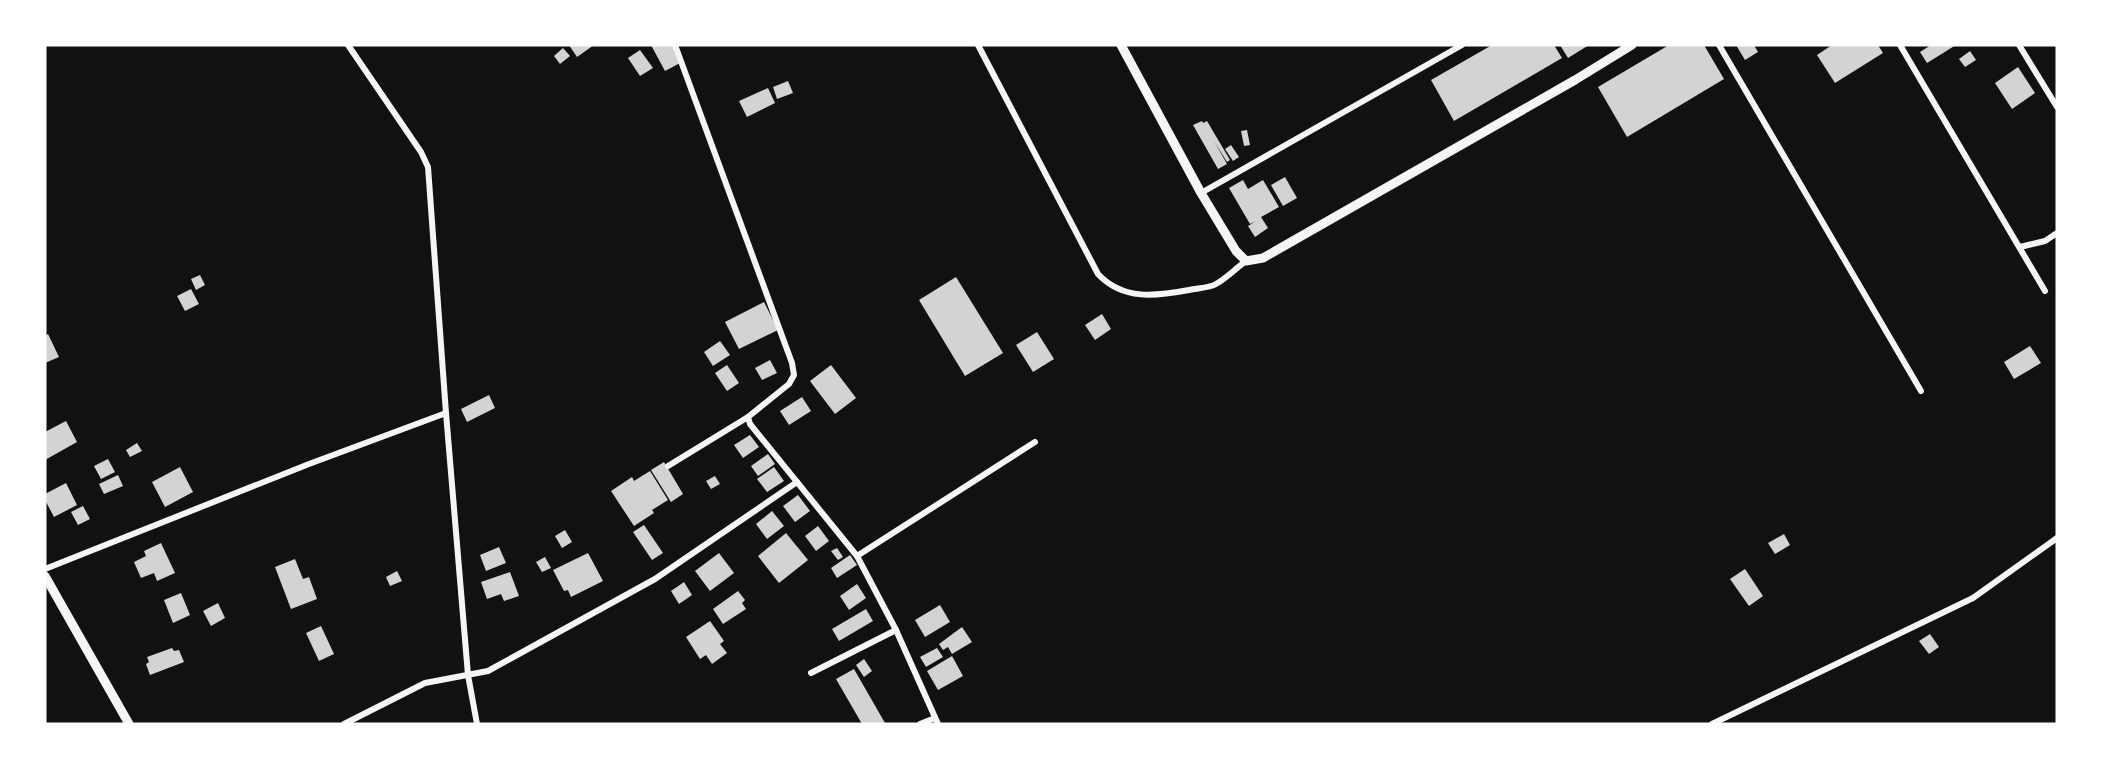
<svg xmlns="http://www.w3.org/2000/svg" width="2102" height="769" font-family="Lato,sans-serif">
<style>
.building{fill:#d3d3d3}
.lines{fill:none;stroke-linecap:round;stroke-linejoin:round}
.minor{stroke:#f5f5f5;stroke-width:6}
.tertiary{stroke:#f5f5f5;stroke-width:9}
</style>
<rect width="100%" height="100%" fill="#111"/>
<g class="building">
<path d="M 569,45 L 594,45 L 577,57 Z"/>
<path d="M 651,45 L 673,45 L 682,62 L 665,71 Z"/>
<path d="M 1492,45 L 1554,45 L 1562,58 L 1454,121 L 1431,80 Z"/>
<path d="M 1560,45 L 1589,45 L 1568,58 Z"/>
<path d="M 1669,45 L 1704,45 L 1724,79 L 1627,137 L 1598,87 Z"/>
<path d="M 1736,45 L 1754,45 L 1758,52 L 1745,60 Z"/>
<path d="M 1832,45 L 1878,45 L 1883,53 L 1835,83 L 1817,55 Z"/>
<path d="M 1931,45 L 1956,45 L 1927,63 L 1920,52 Z"/>
<path d="M 563,48 L 570,56 L 560,64 L 554,56 Z"/>
<path d="M 640,50 L 653,68 L 640,76 L 628,58 Z"/>
<path d="M 1970,51 L 1976,60 L 1965,67 L 1959,59 Z"/>
<path d="M 2018,67 L 2035,93 L 2012,109 L 1995,83 Z"/>
<path d="M 788,81 L 793,93 L 777,99 L 773,87 Z"/>
<path d="M 768,88 L 775,103 L 747,117 L 739,101 Z"/>
<path d="M 1202,121 L 1203,123 L 1207,121 L 1230,160 L 1227,162 L 1214,141 L 1227,164 L 1218,169 L 1193,125 Z"/>
<path d="M 1247,130 L 1250,145 L 1244,146 L 1241,131 Z"/>
<path d="M 1231,145 L 1239,157 L 1233,161 L 1225,149 Z"/>
<path d="M 1285,177 L 1297,198 L 1283,206 L 1271,185 Z"/>
<path d="M 1243,180 L 1248,189 L 1263,180 L 1279,207 L 1261,217 L 1268,228 L 1255,237 L 1248,226 L 1256,221 L 1250,224 L 1229,188 Z"/>
<path d="M 200,275 L 205,285 L 196,290 L 191,279 Z"/>
<path d="M 956,277 L 1003,353 L 965,376 L 919,300 Z"/>
<path d="M 191,289 L 199,304 L 185,311 L 177,296 Z"/>
<path d="M 764,302 L 778,330 L 739,349 L 725,322 Z"/>
<path d="M 1102,314 L 1111,329 L 1095,340 L 1085,325 Z"/>
<path d="M 1037,332 L 1054,359 L 1033,372 L 1016,345 Z"/>
<path d="M 48,334 L 59,357 L 45,363 L 45,336 Z"/>
<path d="M 720,341 L 730,355 L 713,366 L 704,352 Z"/>
<path d="M 2030,346 L 2041,363 L 2014,379 L 2004,362 Z"/>
<path d="M 770,360 L 777,373 L 762,380 L 755,368 Z"/>
<path d="M 727,365 L 739,383 L 727,391 L 715,373 Z"/>
<path d="M 831,365 L 856,398 L 835,414 L 810,381 Z"/>
<path d="M 489,395 L 495,408 L 467,422 L 461,409 Z"/>
<path d="M 802,397 L 811,411 L 789,425 L 780,411 Z"/>
<path d="M 66,421 L 77,442 L 45,460 L 45,432 Z"/>
<path d="M 750,435 L 759,447 L 743,458 L 734,445 Z"/>
<path d="M 137,443 L 142,451 L 130,457 L 126,450 Z"/>
<path d="M 768,454 L 775,464 L 758,476 L 751,466 Z"/>
<path d="M 108,459 L 115,472 L 101,479 L 94,466 Z"/>
<path d="M 664,462 L 683,494 L 671,502 L 651,470 Z"/>
<path d="M 180,467 L 193,492 L 165,507 L 152,482 Z"/>
<path d="M 774,467 L 784,481 L 767,492 L 757,479 Z"/>
<path d="M 650,471 L 668,500 L 652,510 L 654,513 L 634,526 L 611,491 L 632,477 L 634,481 Z"/>
<path d="M 118,475 L 123,486 L 104,494 L 99,484 Z"/>
<path d="M 715,476 L 720,484 L 711,489 L 706,481 Z"/>
<path d="M 66,483 L 77,505 L 54,517 L 45,500 L 45,494 Z"/>
<path d="M 798,495 L 810,511 L 795,522 L 783,506 Z"/>
<path d="M 83,506 L 90,519 L 78,525 L 71,512 Z"/>
<path d="M 772,511 L 784,526 L 767,539 L 756,524 Z"/>
<path d="M 644,525 L 663,553 L 652,560 L 633,532 Z"/>
<path d="M 818,526 L 829,541 L 816,551 L 805,536 Z"/>
<path d="M 565,530 L 572,542 L 562,548 L 555,536 Z"/>
<path d="M 786,533 L 808,560 L 779,583 L 758,556 Z"/>
<path d="M 1784,534 L 1790,545 L 1775,554 L 1768,543 Z"/>
<path d="M 161,543 L 175,573 L 157,581 L 154,573 L 141,578 L 134,562 L 146,556 L 144,551 Z"/>
<path d="M 499,547 L 506,563 L 486,571 L 480,555 Z"/>
<path d="M 837,548 L 843,557 L 838,560 L 831,551 Z"/>
<path d="M 588,553 L 603,581 L 571,597 L 568,590 L 564,591 L 553,570 Z"/>
<path d="M 719,553 L 734,573 L 710,591 L 695,571 Z"/>
<path d="M 850,555 L 857,565 L 837,578 L 831,568 Z"/>
<path d="M 545,557 L 551,568 L 542,572 L 536,562 Z"/>
<path d="M 295,559 L 303,579 L 309,577 L 317,599 L 291,609 L 275,567 Z"/>
<path d="M 1745,569 L 1763,596 L 1749,606 L 1730,579 Z"/>
<path d="M 397,571 L 402,581 L 390,586 L 386,577 Z"/>
<path d="M 510,572 L 519,596 L 504,601 L 501,594 L 487,599 L 481,582 Z"/>
<path d="M 684,582 L 692,595 L 679,604 L 671,591 Z"/>
<path d="M 857,584 L 866,598 L 849,610 L 840,596 Z"/>
<path d="M 738,591 L 745,600 L 742,603 L 746,609 L 723,624 L 713,609 Z"/>
<path d="M 181,593 L 190,615 L 173,623 L 164,600 Z"/>
<path d="M 218,603 L 225,618 L 211,626 L 203,611 Z"/>
<path d="M 940,605 L 950,622 L 925,637 L 915,620 Z"/>
<path d="M 866,609 L 873,621 L 839,641 L 832,629 Z"/>
<path d="M 710,621 L 724,641 L 720,644 L 727,653 L 712,664 L 706,655 L 700,659 L 686,637 Z"/>
<path d="M 321,626 L 334,654 L 319,661 L 306,633 Z"/>
<path d="M 962,627 L 972,642 L 952,654 L 948,647 L 943,650 L 939,644 Z"/>
<path d="M 1930,634 L 1939,647 L 1929,654 L 1919,641 Z"/>
<path d="M 172,648 L 174,651 L 179,650 L 184,662 L 150,675 L 146,664 L 149,662 L 147,657 Z"/>
<path d="M 937,648 L 943,657 L 926,667 L 920,657 Z"/>
<path d="M 952,656 L 963,676 L 938,690 L 927,671 Z"/>
<path d="M 864,659 L 872,671 L 864,677 L 856,665 Z"/>
<path d="M 854,669 L 885,723 L 883,724 L 862,724 L 836,679 Z"/>
</g>
<g class="lines">
<g class="minor">
<path d="M 348,45 L 421,152 L 428,167 L 446,413 L 468,675 L 477,724"/>
<path d="M 675,45 L 792,363 L 794,375 L 789,384 L 748,417 L 750,424 L 857,556 L 896,630 L 938,724"/>
<path d="M 978,45 L 1098,274 C 1123,301 1157,296 1189,290 C 1198,288 1209,288 1216,284 C 1227,278 1236,268 1246,261"/>
<path d="M 1719,45 L 1921,391"/>
<path d="M 1900,45 L 2045,291"/>
<path d="M 2019,45 L 2057,107"/>
<path d="M 1201,193 L 1462,45"/>
<path d="M 2020,247 L 2045,241 L 2057,233"/>
<path d="M 668,466 L 748,417"/>
<path d="M 857,556 L 1035,442"/>
<path d="M 45,569 L 309,464 L 446,413"/>
<path d="M 811,673 L 896,630"/>
<path d="M 344,724 L 425,683 L 488,671 L 655,579 L 797,482"/>
<path d="M 920,724 L 935,718"/>
<path d="M 1712,724 L 1973,598 L 2057,538"/>
</g>
<g class="tertiary">
<path d="M 1121,45 L 1201,193 L 1236,251 L 1246,261 L 1263,258 L 1575,80 L 1632,45"/>
<path d="M 45,576 L 129,724"/>
</g>
</g>
<rect width="2102" height="769" fill="none" stroke="#ffffff" stroke-width="93"/>
</svg>
